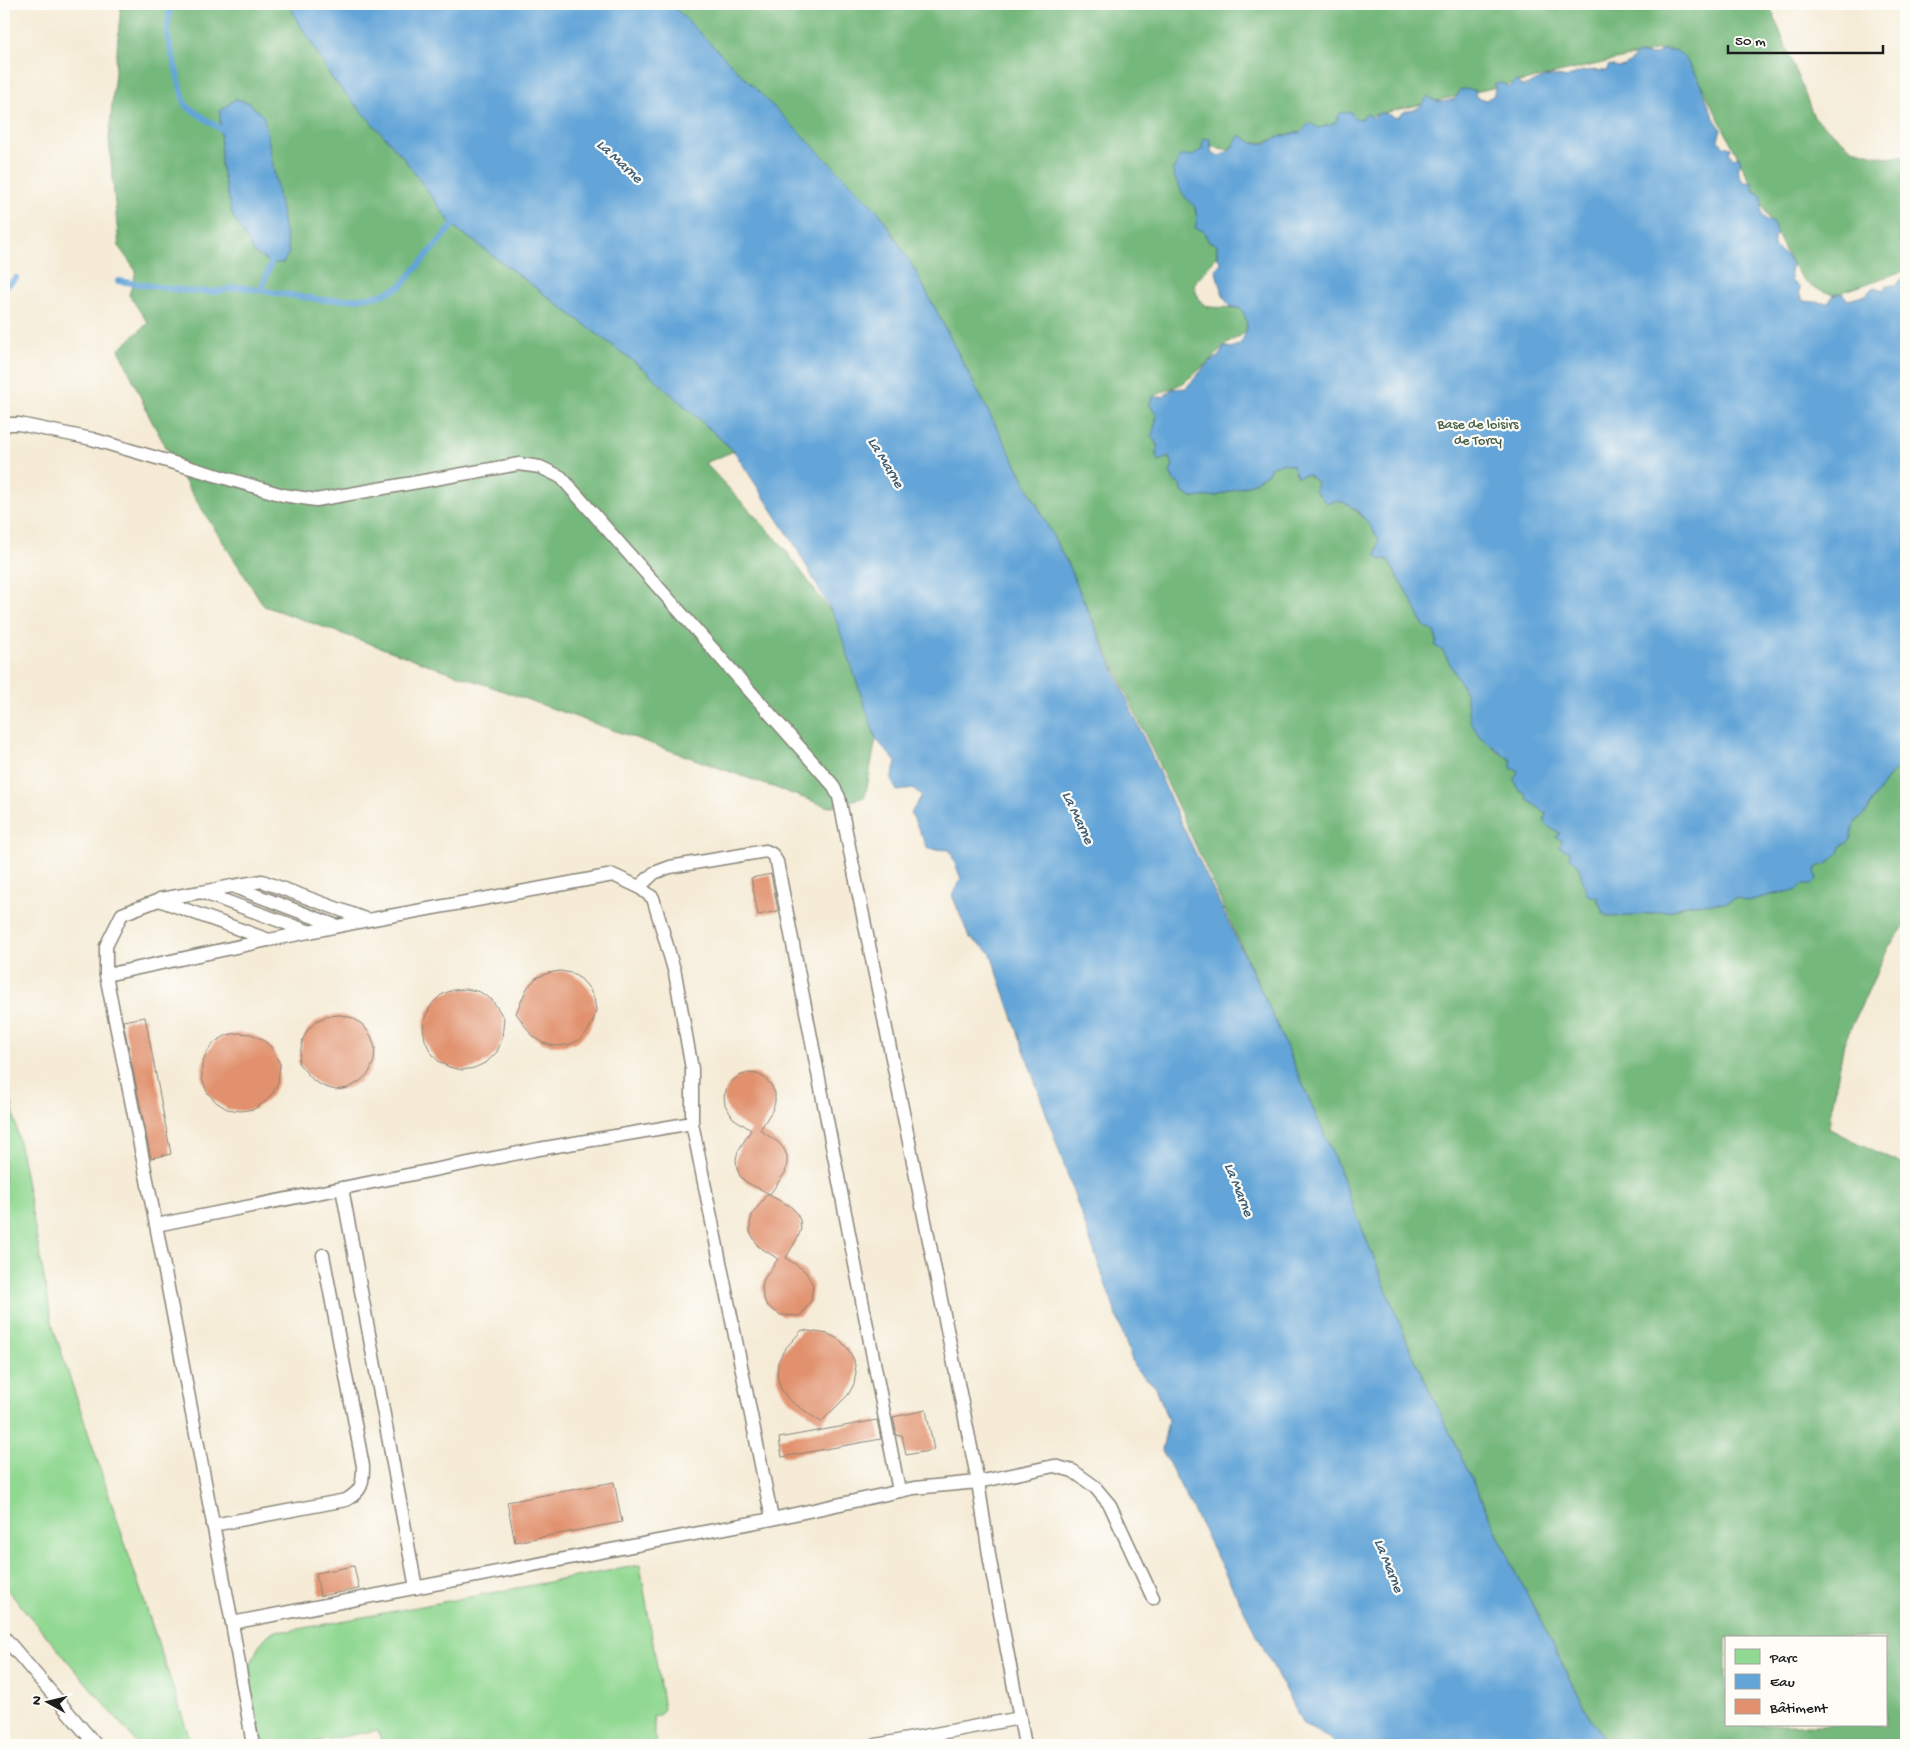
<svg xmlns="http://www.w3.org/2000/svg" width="1910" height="1749" font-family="'Gochi Hand',sans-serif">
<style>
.green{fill:#91d892;stroke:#567a57}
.forest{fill:#74b87c;stroke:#486a4c;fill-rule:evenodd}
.water{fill:#64a5d8;stroke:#40607a}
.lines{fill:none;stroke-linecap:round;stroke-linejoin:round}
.stream{stroke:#64a5d8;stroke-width:6}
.building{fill:#e1916d}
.lane-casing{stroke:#888479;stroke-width:15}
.lane{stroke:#fff;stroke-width:12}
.labels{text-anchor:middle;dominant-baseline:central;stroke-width:4.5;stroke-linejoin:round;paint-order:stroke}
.park-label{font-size:14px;fill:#455e45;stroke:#fdfcf7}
.water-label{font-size:15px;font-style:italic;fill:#3c5a71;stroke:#fdfcf7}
</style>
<rect width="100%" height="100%" fill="#fdfcf7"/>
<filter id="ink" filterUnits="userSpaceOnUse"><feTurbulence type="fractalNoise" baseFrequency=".02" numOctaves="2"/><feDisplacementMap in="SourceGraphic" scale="10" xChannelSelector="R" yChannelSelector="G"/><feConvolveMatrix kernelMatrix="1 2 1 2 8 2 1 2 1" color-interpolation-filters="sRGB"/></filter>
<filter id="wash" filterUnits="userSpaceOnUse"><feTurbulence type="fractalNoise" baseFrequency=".0096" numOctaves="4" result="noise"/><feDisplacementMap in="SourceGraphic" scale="20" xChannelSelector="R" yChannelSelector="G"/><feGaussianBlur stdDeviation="1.12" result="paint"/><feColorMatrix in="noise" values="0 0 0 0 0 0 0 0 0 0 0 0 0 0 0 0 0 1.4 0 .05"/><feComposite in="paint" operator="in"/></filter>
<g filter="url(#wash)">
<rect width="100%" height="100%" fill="#f5ebd6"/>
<g class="green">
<path d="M 4,1060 L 53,1327 L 192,1745 L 139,1745 L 4,1586 Z"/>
<path d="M 640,1565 L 664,1709 L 659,1715 L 653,1717 L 656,1745 L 382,1745 L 378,1730 L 298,1745 L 262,1745 L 248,1671 L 259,1645 L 269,1634 L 279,1630 L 288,1631 Z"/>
</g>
<g class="forest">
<path d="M 121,4 L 288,4 L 333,80 L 403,157 L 452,225 L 645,370 L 734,451 L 705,463 L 781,544 L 837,620 L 876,739 L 865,797 L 829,807 L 264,606 L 189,489 L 150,418 L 119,349 L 148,323 L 129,295 L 136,271 L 119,247 L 109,139 Z"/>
<path d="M 671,4 L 1769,4 L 1814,117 L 1852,149 L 1888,158 L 1906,155 L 1906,270 L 1834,295 L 1812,287 L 1802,278 L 1792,264 L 1698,78 C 1687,62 1684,51 1664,49 L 1278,137 C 1262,146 1252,143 1235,141 L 1230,150 L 1212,147 L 1210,139 L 1202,149 L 1193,156 L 1184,155 L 1197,218 L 1204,231 L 1217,245 L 1217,256 L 1194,284 C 1201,318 1216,303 1241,309 L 1247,319 L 1246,332 L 1224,346 L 1209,362 L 1183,383 L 1152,397 L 1150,405 L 1157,416 L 1152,437 L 1158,447 L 1156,454 L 1158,461 L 1168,457 L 1173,465 L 1170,473 L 1174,481 L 1181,485 L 1183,493 L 1192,498 L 1217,496 L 1251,484 L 1268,473 L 1271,466 L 1283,463 L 1293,466 L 1318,482 L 1335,500 L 1348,504 L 1364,518 L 1379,539 L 1380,560 L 1387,559 L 1412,601 L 1424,626 L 1434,632 L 1437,640 L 1436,646 L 1443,651 L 1466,693 L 1468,710 L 1496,750 L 1511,760 L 1518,771 L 1528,800 L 1546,813 L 1544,821 L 1561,833 L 1562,841 L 1570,852 L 1569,857 L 1578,864 L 1582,877 L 1597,897 L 1603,913 L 1631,916 L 1673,910 L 1689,904 L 1725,903 L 1737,898 L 1748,901 L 1783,892 L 1796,891 L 1802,885 L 1817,880 L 1815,870 L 1819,866 L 1828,863 L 1838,855 L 1841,847 L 1850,840 L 1855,822 L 1867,812 L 1872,801 L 1888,777 L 1898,768 L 1906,763 L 1906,924 L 1888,948 L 1844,1043 L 1828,1128 L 1906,1166 L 1899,1237 L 1906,1239 L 1906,1745 L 1607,1745 L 1582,1704 L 1507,1554 L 1409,1347 L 1331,1150 L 1269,1007 L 1068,565 L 914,268 L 879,212 ZM 1726,1638 L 1886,1638 L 1886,1725 L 1726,1725 Z"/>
</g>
<g class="water">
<path d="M 288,4 L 671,4 L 879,212 L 914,268 L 1068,565 L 1178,816 L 1269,1007 L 1331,1150 L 1409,1347 L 1507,1554 L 1582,1704 L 1607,1745 L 1336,1745 L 1331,1738 L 1303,1725 L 1162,1450 L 1168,1421 L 1156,1387 L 1135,1369 L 990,952 L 969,937 L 952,895 L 961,879 L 950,850 L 928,849 L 911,813 L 922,795 L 913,789 L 897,791 L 891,780 L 896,762 L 876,739 L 836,620 L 793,542 L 734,451 L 645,370 L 452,225 L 403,157 L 333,80 Z"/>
<path d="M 1664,49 L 1669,51 L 1676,50 L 1684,57 L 1698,78 L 1714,118 L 1721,129 L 1718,140 L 1724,146 L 1731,148 L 1729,154 L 1734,158 L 1739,156 L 1741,161 C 1737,170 1738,175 1744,182 L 1753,183 L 1753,191 L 1762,195 C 1762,210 1757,216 1773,223 L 1777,234 L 1774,238 L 1774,247 L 1786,255 L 1792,264 L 1790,272 L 1792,282 L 1800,287 L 1799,293 L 1803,301 L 1828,303 L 1834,295 L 1842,293 L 1848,300 L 1866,295 L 1872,288 L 1884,290 L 1887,285 L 1896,285 L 1906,275 L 1906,763 L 1898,768 L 1888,777 L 1872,801 L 1867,812 L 1855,822 L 1850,840 L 1841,847 L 1838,855 L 1828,863 L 1819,866 L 1815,870 L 1817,880 L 1812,885 L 1802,885 L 1796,891 L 1783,892 L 1748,901 L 1737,898 L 1725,903 L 1689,904 L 1673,910 L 1631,916 L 1609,917 L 1603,913 L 1597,897 L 1587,895 L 1578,864 L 1569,857 L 1570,852 L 1559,847 L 1562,841 L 1556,837 L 1560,833 C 1549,827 1543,828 1546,813 L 1528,800 L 1525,793 L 1518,789 L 1514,779 L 1518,771 L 1511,768 L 1511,760 L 1480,737 L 1471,723 L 1468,710 L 1466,693 L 1443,651 L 1435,646 L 1437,640 L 1434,632 L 1424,626 L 1412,601 L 1387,559 L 1380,560 L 1376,555 L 1379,539 C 1367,522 1350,494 1327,503 L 1315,491 L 1317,482 L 1308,474 L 1297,477 L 1293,466 L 1283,463 L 1271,466 L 1268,473 L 1251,484 L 1217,496 L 1192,498 L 1183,493 L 1181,485 L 1174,481 L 1170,473 L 1173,465 L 1169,457 L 1158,461 L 1156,454 L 1158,446 L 1152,437 L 1157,416 L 1150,405 L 1152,397 L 1163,397 L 1172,389 L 1186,388 L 1209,362 L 1219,356 L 1224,346 L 1231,348 L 1240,344 C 1248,330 1250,323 1241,309 L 1229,306 L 1223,295 L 1215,269 L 1221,263 L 1217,256 L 1217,245 L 1208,241 L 1204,231 L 1195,228 L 1197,218 L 1195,207 C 1183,198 1177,184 1172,170 L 1177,164 L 1179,157 L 1184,155 L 1193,156 L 1202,149 L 1203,138 L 1210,139 L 1212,154 L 1220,156 L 1230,150 L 1240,135 L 1253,143 L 1267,143 L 1278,137 L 1301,132 L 1310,123 L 1319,128 L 1335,123 L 1340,113 L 1351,112 L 1355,118 L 1362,119 L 1366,113 L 1373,118 L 1379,113 L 1384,113 L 1397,118 L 1405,111 C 1417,111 1422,106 1428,96 C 1436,104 1444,102 1455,99 L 1461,89 L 1475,90 L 1476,97 L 1486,100 L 1494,95 L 1495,84 L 1502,83 L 1510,87 L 1516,80 L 1522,86 C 1543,81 1543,72 1567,78 C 1582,69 1589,70 1606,71 L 1609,65 C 1625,69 1627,66 1637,54 L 1655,55 Z"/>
<path d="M 235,99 L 248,102 L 264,117 L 289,253 L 283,263 L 271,263 L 254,253 L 232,214 L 221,165 L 220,111 Z"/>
</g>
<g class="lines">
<g class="stream">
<path d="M 170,4 L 167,34 L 185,105 L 225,132"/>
<path d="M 118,281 L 187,291 L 214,292 L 239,287 L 322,300 L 356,299 L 382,295 L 401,286 L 458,219"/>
<path d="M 4,288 L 16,278"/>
<path d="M 261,290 L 271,263 L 270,256"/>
</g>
</g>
<g id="blocks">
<g class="building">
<path d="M 771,874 L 778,911 L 758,915 L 751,878 Z"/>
<path d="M 560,971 L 571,973 L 581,979 L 589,988 L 594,998 L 596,1010 L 593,1022 L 587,1032 L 579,1040 L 568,1045 L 555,1046 L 543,1043 L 532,1036 L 516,1013 L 527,988 L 536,978 L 548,973 Z"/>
<path d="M 467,989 L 480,992 L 492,1000 L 504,1018 L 502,1039 L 497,1052 L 487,1062 L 474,1068 L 462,1070 L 449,1067 L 438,1061 L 430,1051 L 425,1040 L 423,1027 L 426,1015 L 432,1004 L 441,995 L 453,990 Z"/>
<path d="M 340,1015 L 353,1018 L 363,1025 L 371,1036 L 375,1048 L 374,1061 L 369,1073 L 359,1082 L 348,1088 L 336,1090 L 325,1087 L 314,1081 L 298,1063 L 303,1039 L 308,1029 L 317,1021 L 327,1016 Z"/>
<path d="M 145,1017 L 171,1154 L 151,1158 L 123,1021 Z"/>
<path d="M 238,1033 L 251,1034 L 262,1039 L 271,1047 L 280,1064 L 278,1082 L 273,1093 L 265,1102 L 254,1109 L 241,1111 L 227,1109 L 216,1102 L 207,1092 L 202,1079 L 202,1066 L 206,1053 L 215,1042 L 227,1035 Z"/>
<path d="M 748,1073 L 757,1074 L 765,1078 L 771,1085 L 775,1093 L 775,1102 L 773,1109 L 760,1130 L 779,1143 L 784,1149 L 787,1156 L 787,1164 L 785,1173 L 770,1194 L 746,1182 L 740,1176 L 737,1168 L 736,1159 L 738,1151 L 751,1130 L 733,1118 L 725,1105 L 724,1096 L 727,1088 L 732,1081 L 739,1076 Z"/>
<path d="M 767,1194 L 790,1206 L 796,1212 L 800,1220 L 801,1229 L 798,1237 L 786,1258 L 805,1271 L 813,1285 L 811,1301 L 800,1316 L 781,1315 L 773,1310 L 766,1304 L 763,1296 L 762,1287 L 764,1279 L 778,1259 L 758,1246 L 750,1232 L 750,1224 L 752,1215 Z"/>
<path d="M 802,1330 L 828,1334 L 840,1340 L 848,1349 L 854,1360 L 856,1372 L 854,1384 L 848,1395 L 821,1422 L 789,1400 L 781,1389 L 777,1376 L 778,1362 L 784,1350 Z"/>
<path d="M 926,1410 L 934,1450 L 906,1455 L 902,1435 L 897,1436 L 893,1417 Z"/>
<path d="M 877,1420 L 881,1439 L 782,1457 L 779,1438 Z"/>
<path d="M 614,1482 L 622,1522 L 515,1542 L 507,1502 Z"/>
<path d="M 354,1566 L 359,1589 L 320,1596 L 316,1573 Z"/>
</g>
</g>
</g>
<g filter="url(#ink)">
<use href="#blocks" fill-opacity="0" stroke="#888479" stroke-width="1"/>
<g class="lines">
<g class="lane-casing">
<g id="lane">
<path d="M 4,427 L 8,424 L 19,424 L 92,439 L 283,495 L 316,500 L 519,464 L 540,467 L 561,477 L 832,784 L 839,797 L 978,1482 L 1054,1466 L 1073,1471 L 1094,1486 L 1110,1505 L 1153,1598"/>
<path d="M 233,886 L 262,881 L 368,920"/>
<path d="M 639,887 L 654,873 L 670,867 L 766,851 L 772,854 L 777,862 L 899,1491"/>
<path d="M 202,892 L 232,886 L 337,926"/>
<path d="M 160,899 L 201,892 L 310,932"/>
<path d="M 106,975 L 268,940"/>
<path d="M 342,1188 L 416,1588"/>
<path d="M 156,1225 L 539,1149 L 692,1123 L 692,1069 L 675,973 L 653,898 L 639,887 L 613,875 L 368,920 L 269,940 L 159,900 L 122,914 L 106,946 L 106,975 L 156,1225 L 232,1623 L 772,1519 L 692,1123"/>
<path d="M 772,1519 L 914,1488 L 978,1482 L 990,1561 L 1025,1745"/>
<path d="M 213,1525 L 346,1500 C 362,1491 363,1484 363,1466 L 323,1255"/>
<path d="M 232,1623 L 253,1745"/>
<path d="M 4,1637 L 96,1745"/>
<path d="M 876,1745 L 1020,1718"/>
</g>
</g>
<use href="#lane" class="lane"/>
</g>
</g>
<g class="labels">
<g class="park-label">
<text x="1478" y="425">Base de loisirs<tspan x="1478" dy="16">de Torcy</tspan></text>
</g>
<g class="water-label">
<text transform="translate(619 162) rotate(43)">La Marne</text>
<text transform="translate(885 463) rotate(59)">La Marne</text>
<text transform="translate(1077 818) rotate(65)">La Marne</text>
<text transform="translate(1238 1190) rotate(68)">La Marne</text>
<text transform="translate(1388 1566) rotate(68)">La Marne</text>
</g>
</g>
<rect width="1910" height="1749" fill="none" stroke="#fdfcf7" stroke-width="20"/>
<rect x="1725" y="1636" width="162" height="90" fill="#fdfcf7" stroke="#a3a29f"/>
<rect x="1735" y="1649" width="25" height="15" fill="#91d892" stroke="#a3a29f"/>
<text x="1770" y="1662" font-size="15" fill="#1c1c1c">Parc</text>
<rect x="1735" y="1674" width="25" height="15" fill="#64a5d8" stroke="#a3a29f"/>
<text x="1770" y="1686" font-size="15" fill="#1c1c1c">Eau</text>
<rect x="1735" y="1699" width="25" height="15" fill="#e1916d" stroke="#a3a29f"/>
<text x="1770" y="1712" font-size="15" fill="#1c1c1c">Bâtiment</text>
<g transform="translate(48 1702) rotate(278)" stroke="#fdfcf7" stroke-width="4" paint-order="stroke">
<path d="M0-4L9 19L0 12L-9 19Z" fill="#1c1c1c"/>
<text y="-8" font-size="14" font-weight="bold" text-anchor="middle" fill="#1c1c1c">N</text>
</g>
<path d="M1728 45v8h155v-8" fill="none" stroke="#1c1c1c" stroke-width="2.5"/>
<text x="1735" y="45" font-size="15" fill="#1c1c1c" stroke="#fdfcf7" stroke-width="4" paint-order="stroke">50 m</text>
</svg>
